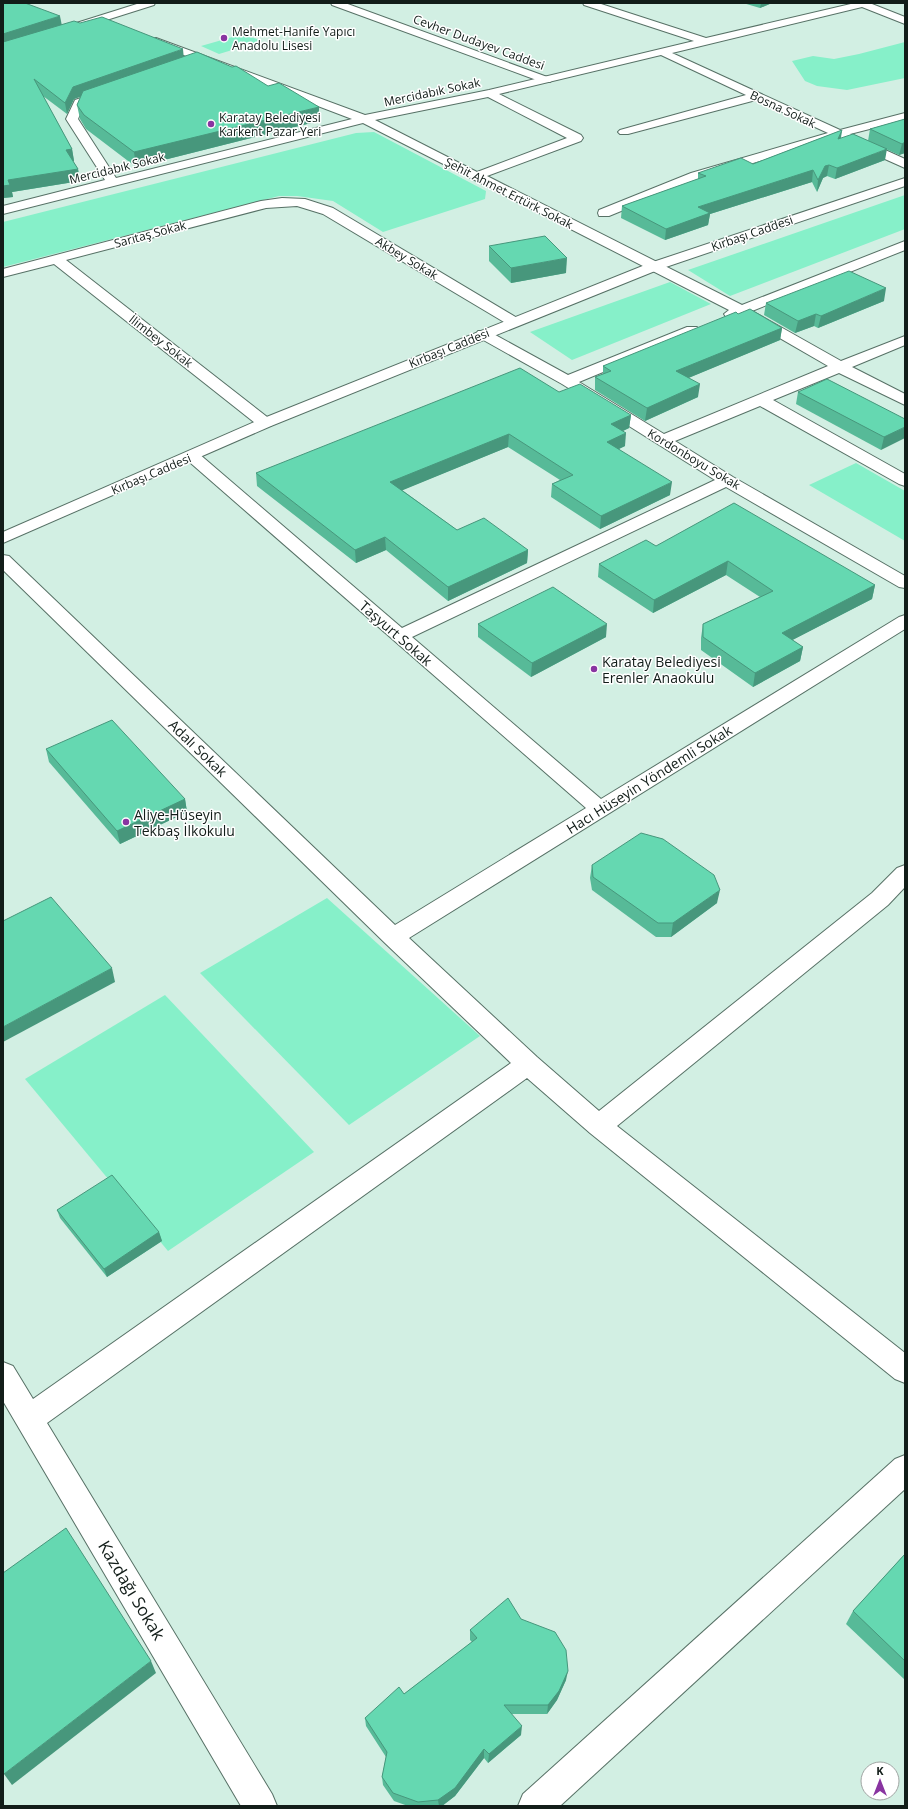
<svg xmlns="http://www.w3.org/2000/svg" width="908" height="1809" font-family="'Open Sans',sans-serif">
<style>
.green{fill:#86f0c9}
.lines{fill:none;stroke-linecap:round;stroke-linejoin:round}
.street-casing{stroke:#577166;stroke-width:2}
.secondary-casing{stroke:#577166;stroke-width:2}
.street{fill:#fff;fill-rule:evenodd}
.secondary{fill:#fff;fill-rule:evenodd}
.wall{fill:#57ba98}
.shaded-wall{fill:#47977c}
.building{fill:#65d8b1;stroke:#47977c}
.poi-dot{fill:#8934a1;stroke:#fff;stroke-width:1.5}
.labels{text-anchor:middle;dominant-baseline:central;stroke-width:3;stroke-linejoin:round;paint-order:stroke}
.far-poi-label{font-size:12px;fill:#121d19;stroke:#fff;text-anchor:start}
.far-street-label{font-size:12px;fill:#121d19;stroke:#fff}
.street-label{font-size:14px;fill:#121d19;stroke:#fff}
.poi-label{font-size:14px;fill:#121d19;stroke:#fff;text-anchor:start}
.near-street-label{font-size:17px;fill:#121d19;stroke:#fff}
</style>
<rect width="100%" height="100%" fill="#d2efe3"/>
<g class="green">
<path d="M 243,34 L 262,41 L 219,54 L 201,46 Z"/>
<path d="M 905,42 L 905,78 L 847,90 L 817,86 L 805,81 L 792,61 L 813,56 L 834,59 L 859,54 Z"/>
<path d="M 374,132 L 486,191 L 485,199 L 383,232 L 333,201 L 297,196 L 279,196 L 3,267 L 3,222 L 356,133 Z"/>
<path d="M 905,195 L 905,229 L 730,296 L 688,270 Z"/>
<path d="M 670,282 L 711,304 L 572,360 L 530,332 Z"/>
<path d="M 856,463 L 905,491 L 905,541 L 809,485 Z"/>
<path d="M 327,898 L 480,1036 L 349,1125 L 200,973 Z"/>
<path d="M 165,995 L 314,1152 L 168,1251 L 25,1079 Z"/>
</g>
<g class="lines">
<g class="street-casing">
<g id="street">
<path d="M 140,3 L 155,3 L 154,5 L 78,29 L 74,30 L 69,27 L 70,25 Z"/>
<path d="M 583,3 L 598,3 L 706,38 L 855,3 L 873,3 L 872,4 L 905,17 L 905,24 L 862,7 L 672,53 L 840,130 L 905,113 L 905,120 L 850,134 L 905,159 L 905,168 L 838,138 L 699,179 L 609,216 L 599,216 L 598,213 L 599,210 L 691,173 L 828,133 L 756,100 L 628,134 L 620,134 L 618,132 L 620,130 L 746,95 L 661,55 L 499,94 L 581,135 L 583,138 L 581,141 L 487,176 L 742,305 L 905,241 L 905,250 L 752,311 L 841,361 L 905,336 L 905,345 L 852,367 L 905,394 L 905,405 L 839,373 L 773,400 L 905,474 L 905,486 L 899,484 L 760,406 L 675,441 L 733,477 L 905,576 L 905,588 L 899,587 L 726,487 L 412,637 L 601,799 L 899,617 L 905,615 L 905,629 L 409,938 L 537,1057 L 599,1111 L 872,893 L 897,868 L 905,865 L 905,887 L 888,905 L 617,1126 L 905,1353 L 905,1383 L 895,1379 L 590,1133 L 527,1078 L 47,1423 L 272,1794 L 277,1806 L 241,1806 L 3,1401 L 3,1362 L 13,1366 L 33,1399 L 511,1063 L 385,943 L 3,570 L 3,555 L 9,556 L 395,925 L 586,808 L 186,459 L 184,456 L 186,453 L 192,451 L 198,453 L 402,628 L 715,480 L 562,384 L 478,337 L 476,334 L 478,331 L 488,331 L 568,375 L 687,327 L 697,327 L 699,330 L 697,333 L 579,382 L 664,434 L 828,366 L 740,315 L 731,318 L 726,317 L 724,314 L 729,310 L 363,123 L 3,214 L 3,206 L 105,180 L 66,119 L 75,100 L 99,92 L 107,92 L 109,94 L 107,96 L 84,104 L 78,119 L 116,178 L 352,119 L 152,43 L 151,41 L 152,39 L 156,38 L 365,115 L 489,90 L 694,41 L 584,5 ZM 488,97 L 567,138 L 477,172 L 375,120 Z"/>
<path d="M 282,198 L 305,199 L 333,208 L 519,319 L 521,322 L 519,325 L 509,325 L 323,214 L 297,206 L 266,208 L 66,260 L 271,420 L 273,423 L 271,426 L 259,426 L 54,264 L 3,277 L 3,269 L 261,201 Z"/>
<path d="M 905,1455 L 905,1489 L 560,1806 L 518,1806 L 523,1794 L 895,1459 Z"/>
</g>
</g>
<g class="secondary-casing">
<g id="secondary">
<path d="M 331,3 L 345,3 L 550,78 L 552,80 L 550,82 L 542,82 L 332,5 Z"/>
<path d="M 905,178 L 905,186 L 660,269 L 271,426 L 3,543 L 3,532 L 259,420 L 650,263 Z"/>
</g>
</g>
<use href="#street" class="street"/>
<use href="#secondary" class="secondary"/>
</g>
<g class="wall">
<path d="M 3,3 L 62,25 L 184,57 L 319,121 L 136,167 L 86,129 L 80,119 L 77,105 L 81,96 L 74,99 L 67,114 L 43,96 L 72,149 L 74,161 L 73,161 L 78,169 L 80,181 L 12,192 L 13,197 L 3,198 Z"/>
<path d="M 743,3 L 772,3 L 760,8 Z"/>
<path d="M 905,119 L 905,153 L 899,155 L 868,141 L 870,129 Z"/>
<path d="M 842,130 L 841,138 L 885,160 L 835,179 L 827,176 L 823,178 L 817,192 L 812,182 L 710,214 L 708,225 L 665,240 L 621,218 L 622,206 L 698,179 L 698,173 L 753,164 Z"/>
<path d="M 489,246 L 566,273 L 511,283 L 489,261 Z"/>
<path d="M 884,301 L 818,328 L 814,326 L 795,333 L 764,315 L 766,303 Z"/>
<path d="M 738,314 L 782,328 L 780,340 L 688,378 L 698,397 L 645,421 L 595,390 L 595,377 L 603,374 L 603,366 Z"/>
<path d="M 559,392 L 631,415 L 629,428 L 623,431 L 625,446 L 619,449 L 670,495 L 600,529 L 551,497 L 552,484 L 560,480 L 508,447 L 402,490 L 457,530 L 528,550 L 527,563 L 448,601 L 386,550 L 356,563 L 257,486 L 256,473 Z"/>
<path d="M 798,392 L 905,419 L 881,450 L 796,404 Z"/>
<path d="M 656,546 L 875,585 L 872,599 L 792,640 L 803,647 L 800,661 L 753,687 L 701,650 L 701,638 L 703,624 L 760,597 L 726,575 L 653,613 L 598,577 L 599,564 Z"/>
<path d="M 478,624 L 606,637 L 531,677 L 478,637 Z"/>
<path d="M 46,749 L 185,799 L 187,812 L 120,844 L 49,762 Z"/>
<path d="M 592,865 L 717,903 L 671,937 L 656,937 L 592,890 L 590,878 Z"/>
<path d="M 57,1210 L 159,1232 L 162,1241 L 107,1277 L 60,1218 Z"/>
<path d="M 905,1554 L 905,1680 L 846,1624 L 853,1611 Z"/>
<path d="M 521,1619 L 566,1680 L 557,1700 L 547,1714 L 511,1714 L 521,1735 L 488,1763 L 484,1758 L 455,1796 L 442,1806 L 408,1806 L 394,1801 L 383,1785 L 382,1777 L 386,1757 L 366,1726 L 365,1718 L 404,1694 L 472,1642 L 470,1640 L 470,1630 Z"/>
</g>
<g class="shaded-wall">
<path d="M 761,3 L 772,3 L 760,8 Z"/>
<path d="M 60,16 L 62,26 L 3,45 L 3,34 Z"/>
<path d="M 183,49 L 184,60 L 74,99 L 67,114 L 65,103 L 73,87 Z"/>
<path d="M 319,107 L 319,121 L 136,167 L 134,152 Z"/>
<path d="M 842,130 L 840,141 L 838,139 Z"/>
<path d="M 905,142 L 905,153 L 899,155 L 902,144 Z"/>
<path d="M 72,149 L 74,161 L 68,162 L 66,150 Z"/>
<path d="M 887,149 L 885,160 L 835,179 L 837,168 Z"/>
<path d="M 829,165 L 827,176 L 823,178 L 817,192 L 818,180 L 825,166 Z"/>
<path d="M 78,169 L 80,181 L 12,192 L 13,197 L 3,198 L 3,186 L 8,180 Z"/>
<path d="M 813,170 L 812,182 L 710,214 L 708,225 L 665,240 L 666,229 L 698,207 Z"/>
<path d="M 567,258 L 566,273 L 511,283 L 511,268 Z"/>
<path d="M 886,288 L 884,301 L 818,328 L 821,316 Z"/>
<path d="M 816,314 L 814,326 L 795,333 L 798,321 Z"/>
<path d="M 782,328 L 780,340 L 674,384 L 676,371 Z"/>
<path d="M 700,384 L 698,397 L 645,421 L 647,408 Z"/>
<path d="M 631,415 L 629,428 L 610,437 L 611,424 Z"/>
<path d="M 905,427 L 905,438 L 881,450 L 884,437 Z"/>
<path d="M 626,433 L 625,446 L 606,455 L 607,442 Z"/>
<path d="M 509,434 L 508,447 L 391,495 L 390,482 Z"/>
<path d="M 672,482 L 670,495 L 600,529 L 601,516 Z"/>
<path d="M 385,537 L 386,550 L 356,563 L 355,550 Z"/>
<path d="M 528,550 L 527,563 L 448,601 L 448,587 Z"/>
<path d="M 728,561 L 726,575 L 653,613 L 654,600 Z"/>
<path d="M 875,585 L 872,599 L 779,647 L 782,633 Z"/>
<path d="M 607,624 L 606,637 L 531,677 L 532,663 Z"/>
<path d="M 803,647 L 800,661 L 753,687 L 755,673 Z"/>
<path d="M 185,799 L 187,812 L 120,844 L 117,831 Z"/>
<path d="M 720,890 L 717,903 L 671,937 L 673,923 Z"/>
<path d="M 112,968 L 115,982 L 3,1042 L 3,1027 Z"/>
<path d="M 159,1232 L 162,1241 L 107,1277 L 104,1269 Z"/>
<path d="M 151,1661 L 156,1673 L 12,1785 L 4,1774 Z"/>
<path d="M 568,1671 L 566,1680 L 557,1700 L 547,1714 L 548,1705 Z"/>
<path d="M 522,1726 L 521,1735 L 488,1763 L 489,1754 Z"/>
<path d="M 484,1749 L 484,1758 L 455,1796 L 442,1806 L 439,1806 L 438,1800 Z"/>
</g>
<g class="building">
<path d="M 3,3 L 25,3 L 60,16 L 3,34 Z"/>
<path d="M 102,17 L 183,49 L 73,87 L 65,103 L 34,79 L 72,149 L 66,150 L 78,169 L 8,180 L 10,185 L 3,186 L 3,42 L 74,21 L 80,23 Z"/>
<path d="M 197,52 L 232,67 L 236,66 L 268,86 L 279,83 L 319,107 L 134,152 L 84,115 L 77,105 L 83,91 Z"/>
<path d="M 905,119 L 905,142 L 902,144 L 870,129 Z"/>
<path d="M 842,130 L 838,139 L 853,134 L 887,149 L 837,168 L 829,165 L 825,166 L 818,180 L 813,170 L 698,207 L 710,213 L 666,229 L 622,206 L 706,176 L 698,173 L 741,158 L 753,164 Z"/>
<path d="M 545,236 L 567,258 L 511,268 L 489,246 Z"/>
<path d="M 849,271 L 886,288 L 821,316 L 816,314 L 798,321 L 766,303 Z"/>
<path d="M 750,309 L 782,328 L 676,371 L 700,384 L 647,408 L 595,377 L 611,371 L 603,366 L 736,312 L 738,314 Z"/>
<path d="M 520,368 L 559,392 L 580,384 L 631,415 L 611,424 L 626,433 L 607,442 L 672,482 L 601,516 L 552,484 L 573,475 L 509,434 L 390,482 L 457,530 L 484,518 L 528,550 L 448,587 L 385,537 L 355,550 L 256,473 Z"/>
<path d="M 827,379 L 905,419 L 905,427 L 884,437 L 798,392 Z"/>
<path d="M 734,503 L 875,585 L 782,633 L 803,647 L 755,673 L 703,637 L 703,624 L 773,591 L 728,561 L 654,600 L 599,564 L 646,540 L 656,546 Z"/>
<path d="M 553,587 L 607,624 L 532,663 L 478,624 Z"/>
<path d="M 112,720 L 185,799 L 117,831 L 46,749 Z"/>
<path d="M 641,833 L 663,839 L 714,875 L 720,890 L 673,923 L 658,923 L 593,877 L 592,865 Z"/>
<path d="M 51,897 L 112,968 L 3,1027 L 3,921 Z"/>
<path d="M 112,1175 L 159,1232 L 104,1269 L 57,1210 Z"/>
<path d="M 66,1528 L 151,1661 L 4,1774 L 3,1772 L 3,1573 Z"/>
<path d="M 905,1554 L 905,1661 L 853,1611 Z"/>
<path d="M 508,1598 L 521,1619 L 555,1632 L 566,1650 L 568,1671 L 559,1691 L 548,1705 L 504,1705 L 522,1726 L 489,1754 L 484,1749 L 455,1788 L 438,1800 L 418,1802 L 393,1793 L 382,1777 L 387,1752 L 365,1718 L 399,1687 L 404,1694 L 477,1638 L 470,1630 Z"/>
</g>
<g class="poi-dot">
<circle cx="224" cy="38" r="4"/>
<circle cx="211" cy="124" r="4"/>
<circle cx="594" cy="669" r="4"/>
<circle cx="126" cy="822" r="4"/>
</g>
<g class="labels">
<g class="far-poi-label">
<text x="232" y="31">Mehmet-Hanife Yapıcı<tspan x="232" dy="14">Anadolu Lisesi</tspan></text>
<text x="219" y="117">Karatay Belediyesi<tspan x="219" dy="14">Karkent Pazar Yeri</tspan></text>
</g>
<g class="far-street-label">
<text transform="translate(479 42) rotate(20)">Cevher Dudayev Caddesi</text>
<text transform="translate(432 92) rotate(-12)">Mercidabık Sokak</text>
<text transform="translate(783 109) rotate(25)">Bosna Sokak</text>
<text transform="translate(117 168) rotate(-14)">Mercidabık Sokak</text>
<text transform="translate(509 193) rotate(27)">Şehit Ahmet Ertürk Sokak</text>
<text transform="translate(752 233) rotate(-19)">Kırbaşı Caddesi</text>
<text transform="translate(150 234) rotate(-15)">Sarıtaş Sokak</text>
<text transform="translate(407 258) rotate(31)">Akbey Sokak</text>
<text transform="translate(161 341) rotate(38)">İlimbey Sokak</text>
<text transform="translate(449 348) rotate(-22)">Kırbaşı Caddesi</text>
<text transform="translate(694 459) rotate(31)">Kordonboyu Sokak</text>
<text transform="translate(151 474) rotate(-23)">Kırbaşı Caddesi</text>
</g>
<g class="street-label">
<text transform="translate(396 633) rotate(41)">Taşyurt Sokak</text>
<text transform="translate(198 748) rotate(44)">Adalı Sokak</text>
<text transform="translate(649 779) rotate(-32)">Hacı Hüseyin Yöndemli Sokak</text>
</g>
<g class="poi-label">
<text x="602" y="661">Karatay Belediyesi<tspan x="602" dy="16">Erenler Anaokulu</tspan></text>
<text x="134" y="814">Aliye-Hüseyin<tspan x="134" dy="16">Tekbaş İlkokulu</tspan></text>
</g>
<g class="near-street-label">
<text transform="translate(132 1590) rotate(59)">Kazdağı Sokak</text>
</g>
</g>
<rect width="908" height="1809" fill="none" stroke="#121d19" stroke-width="8"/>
<g transform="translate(880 1781)"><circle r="19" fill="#ffffff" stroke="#a0a5a3"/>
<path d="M0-3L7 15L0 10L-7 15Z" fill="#8934a1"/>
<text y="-6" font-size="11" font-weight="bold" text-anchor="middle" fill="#121d19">K</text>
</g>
</svg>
